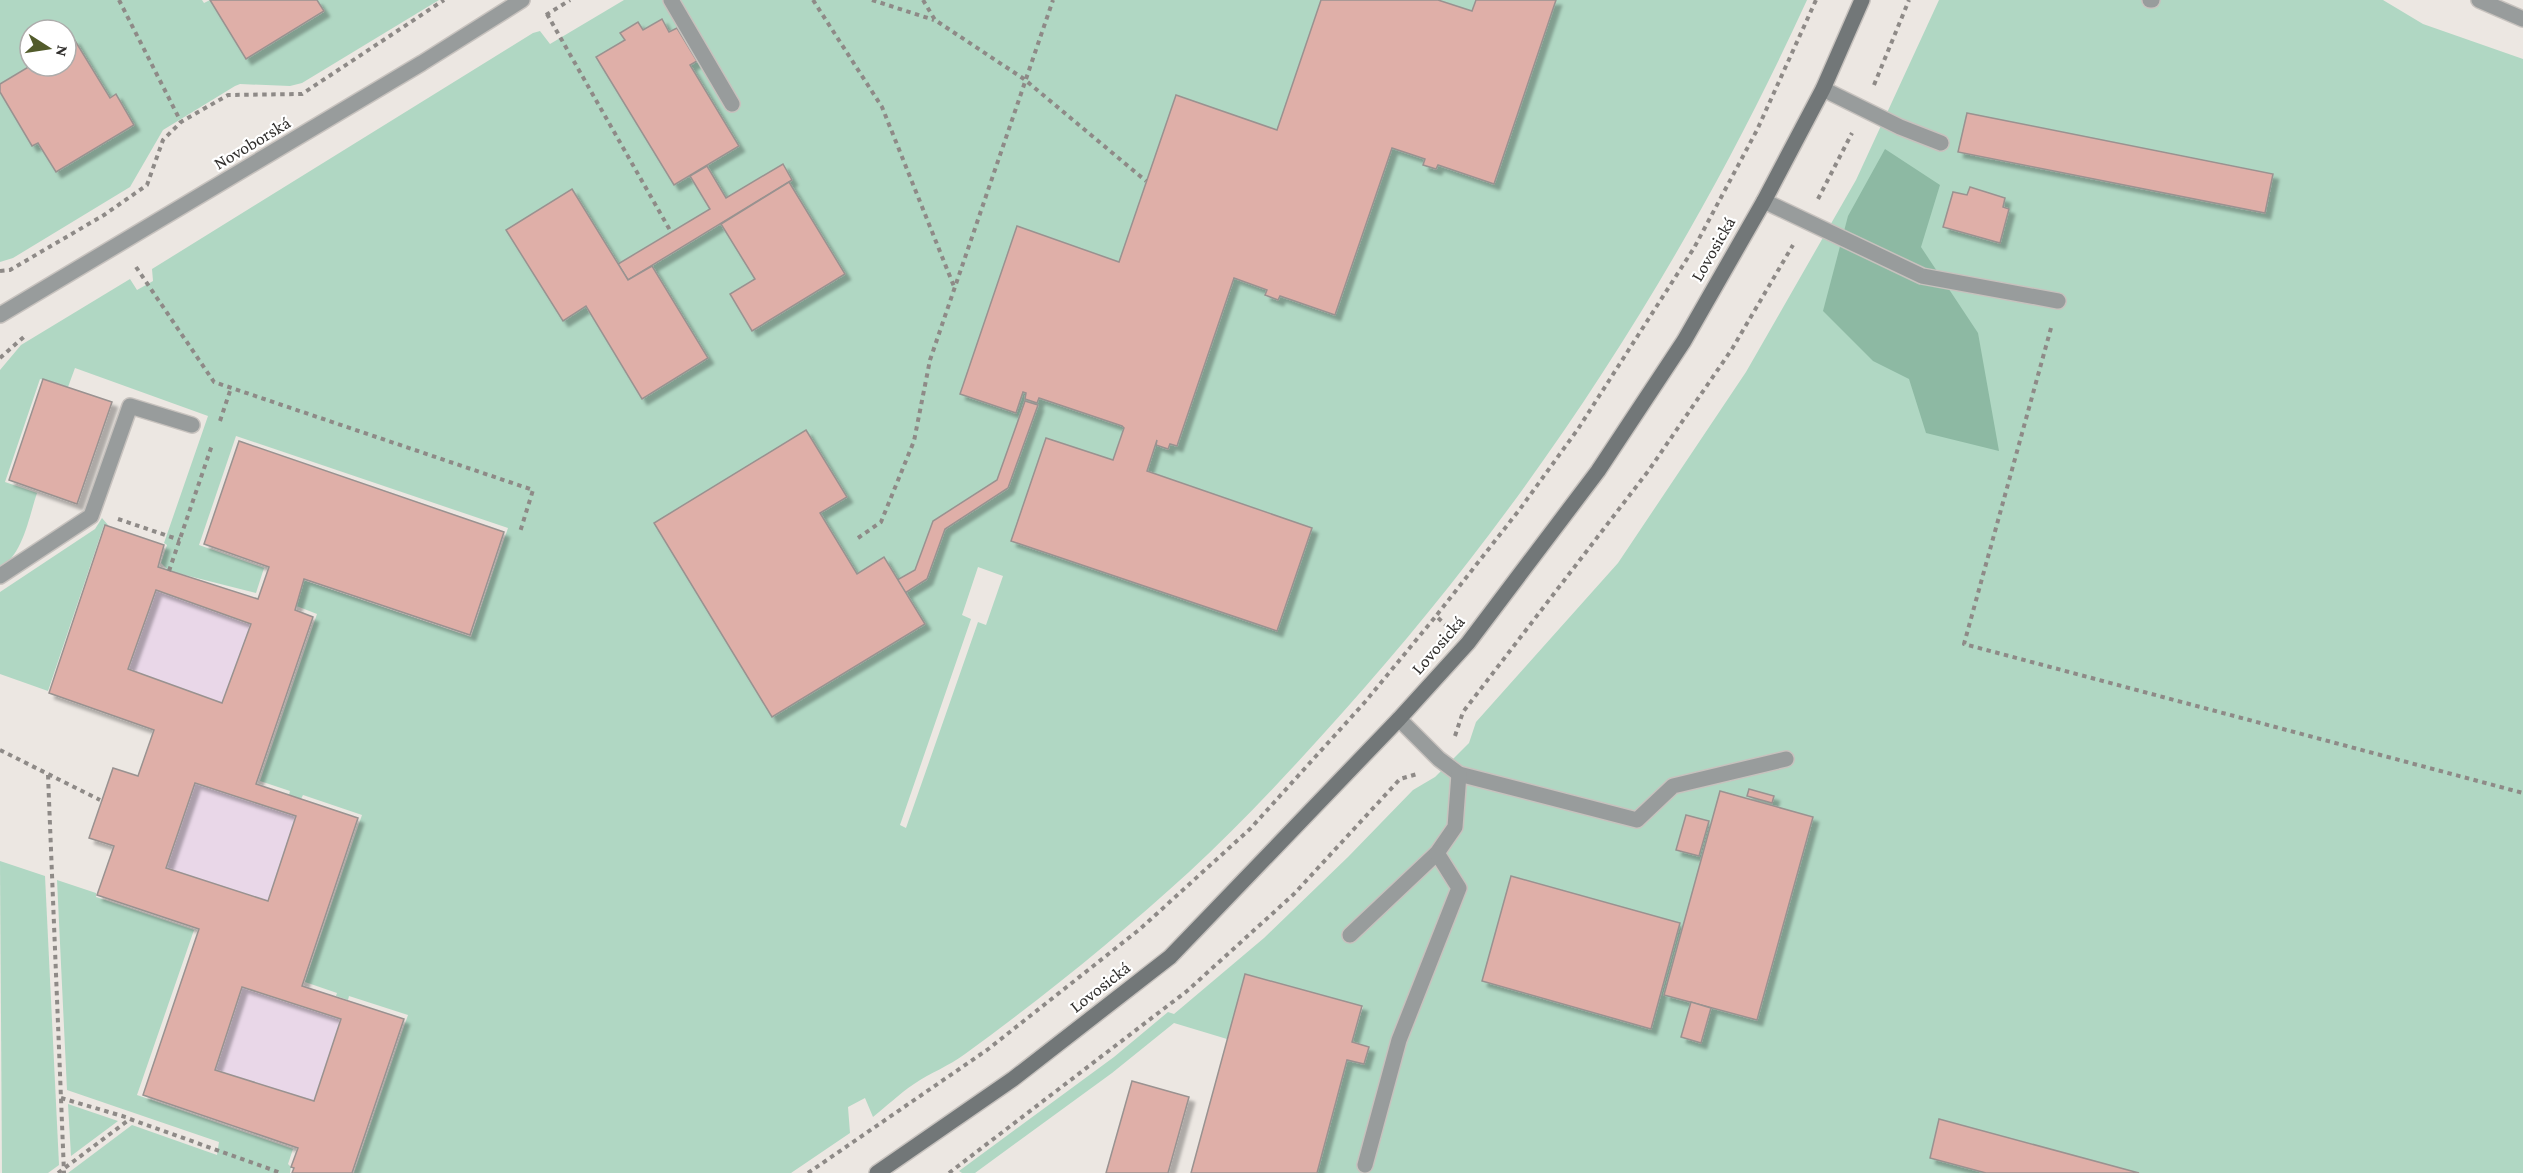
<svg xmlns="http://www.w3.org/2000/svg" width="2523" height="1173" font-family="'Crimson Pro',serif">
<style>
.education{fill:#e9d7e8}
.green{fill:#b0d7c3;fill-rule:evenodd}
.forest{fill:#8db9a3}
.building{fill:#dfafa8;stroke:#999290;stroke-width:1.5;fill-rule:evenodd;filter:url(#shadow)}
.lines{fill:none;stroke-linecap:round;stroke-linejoin:round}
.lane-casing{stroke:#c7c2be;stroke-width:18}
.street-casing{stroke:#c7c2be;stroke-width:18}
.secondary-casing{stroke:#c7c2be;stroke-width:18}
.path{stroke:#8e8a87;stroke-width:4;stroke-dasharray:4.5 4.5;stroke-linecap:butt}
.lane{stroke:#989c9c;stroke-width:15}
.street{stroke:#989c9c;stroke-width:15}
.secondary{stroke:#727778;stroke-width:15}
.labels{text-anchor:middle;dominant-baseline:central;stroke-width:4.5;stroke-linejoin:round;paint-order:stroke}
.street-label{font-size:18px;fill:#32302e;stroke:#fff}
</style>
<defs>
<filter id="shadow"><feDropShadow dx="5.5" dy="5.5" stdDeviation="1.5" flood-color="#0004"/></filter>
</defs>
<rect width="100%" height="100%" fill="#ece7e2"/>
<path class="education" d="M 239,441 L 504,532 L 470,635 L 305,579 L 295,610 L 313,617 L 256,784 L 358,818 L 302,985 L 404,1019 L 352,1173 L 292,1173 L 298,1148 L 143,1095 L 199,929 L 97,895 L 114,846 L 89,838 L 113,768 L 138,776 L 154,730 L 49,693 L 105,525 L 164,545 L 158,567 L 259,599 L 269,567 L 204,544 Z"/>
<g class="green">
<path d="M 0,0 L 202,0 L 204,3 L 210,0 L 246,59 L 324,12 L 317,0 L 439,0 L 302,83 L 290,86 L 240,84 L 235,86 L 163,130 L 130,187 L 13,258 L 0,262 L 0,92 L 32,146 L 38,143 L 56,172 L 134,125 L 116,95 L 110,98 L 74,39 L 66,44 L 66,30 L 30,30 L 30,66 L 0,84 Z"/>
<path d="M 624,0 L 1321,0 L 1277,130 L 1176,96 L 1119,262 L 1017,227 L 960,394 L 1015,413 L 1023,392 L 1026,393 L 1025,399 L 1037,403 L 1039,398 L 1122,426 L 1124,428 L 1113,460 L 1277,631 L 1312,528 L 1147,471 L 1157,440 L 1168,449 L 1170,444 L 1177,446 L 1234,278 L 1267,290 L 1265,296 L 1278,300 L 1280,296 L 1335,315 L 1392,148 L 1425,159 L 1423,165 L 1438,165 L 1494,184 L 1556,0 L 1807,0 C 1688,260 1534,499 1343,712 C 1294,767 1243,822 1189,872 C 1118,937 1042,998 965,1054 C 949,1066 930,1073 914,1084 C 899,1094 887,1106 873,1117 L 865,1098 L 848,1107 L 850,1133 L 791,1173 L 354,1173 L 408,1015 L 349,996 L 348,1000 L 336,996 L 337,993 L 305,982 L 362,815 L 303,795 L 301,799 L 289,795 L 290,791 L 260,781 L 317,614 L 294,605 L 303,580 L 471,637 L 508,528 L 236,436 L 199,545 L 264,568 L 256,593 L 169,571 L 161,563 L 167,545 L 164,543 L 208,416 L 75,368 L 68,387 L 40,379 L 5,482 L 37,493 C 30,513 22,559 0,566 L 0,370 L 21,345 L 130,279 L 137,290 L 153,281 L 152,269 L 533,33 L 540,31 L 550,44 ZM 662,19 L 669,32 L 677,28 L 690,65 L 739,146 L 707,166 L 726,198 L 783,164 L 792,180 L 789,182 L 844,274 L 752,331 L 730,295 L 755,279 L 721,224 L 652,266 L 707,358 L 642,399 L 586,306 L 563,320 L 506,230 L 572,189 L 618,264 L 710,209 L 690,176 L 674,185 L 597,57 L 625,40 L 621,32 L 638,22 L 643,30 ZM 1025,401 L 1037,405 L 1008,488 L 945,529 L 927,579 L 905,593 L 654,523 L 806,431 L 847,497 L 820,513 L 857,574 L 884,558 L 897,580 L 915,570 L 933,521 L 997,480 ZM 978,567 L 1003,576 L 986,625 L 978,622 L 906,828 L 900,825 L 971,619 L 962,615 Z"/>
<path d="M 1438,0 L 1476,0 L 1472,11 Z"/>
<path d="M 1939,0 L 2383,0 L 2423,24 L 2523,59 L 2523,1173 L 2139,1173 L 1939,1119 L 1930,1158 L 1986,1173 L 1317,1173 L 1347,1059 L 1364,1064 L 1369,1048 L 1352,1042 L 1363,1007 L 1247,975 L 1227,1039 L 1174,1023 L 1112,1073 L 975,1173 L 962,1173 L 959,1171 L 1114,1057 L 1168,1012 L 1174,1014 L 1264,938 L 1348,857 L 1413,790 L 1435,777 L 1469,743 L 1476,722 L 1618,563 L 1746,372 L 1856,180 ZM 1958,152 L 2273,174 L 2265,213 ZM 1970,187 L 2009,209 L 1967,195 ZM 1749,789 L 1773,796 L 1772,802 L 1747,796 ZM 1720,792 L 1813,817 L 1757,1020 L 1711,1008 L 1701,1043 L 1682,1037 L 1691,1002 L 1664,995 ZM 1686,815 L 1709,821 L 1699,856 L 1676,850 ZM 1511,876 L 1680,923 L 1651,1028 L 1482,981 Z"/>
<path d="M 102,518 L 108,525 L 104,525 L 48,691 L 0,674 L 0,592 L 95,529 Z"/>
<path d="M 0,861 L 45,876 L 59,1165 L 48,1173 L 2,1173 Z"/>
<path d="M 57,880 L 96,893 L 96,897 L 194,930 L 137,1095 L 293,1149 L 288,1164 L 291,1167 L 290,1173 L 68,1173 L 132,1125 L 217,1155 L 219,1142 L 67,1090 Z"/>
<path d="M 68,1104 L 118,1121 L 71,1156 Z"/>
</g>
<path class="forest" d="M 1885,149 L 1940,185 L 1921,247 L 1978,333 L 1999,451 L 1926,433 L 1909,379 L 1873,361 L 1823,311 L 1848,216 Z"/>
<g class="building">
<path d="M 210,0 L 317,0 L 324,11 L 246,59 Z"/>
<path d="M 1321,0 L 1438,0 L 1472,11 L 1476,0 L 1556,0 L 1494,184 L 1438,165 L 1436,169 L 1423,165 L 1425,159 L 1392,148 L 1335,315 L 1280,296 L 1278,300 L 1265,295 L 1267,290 L 1234,278 L 1177,446 L 1170,444 L 1168,449 L 1156,445 L 1157,440 L 1147,471 L 1312,528 L 1277,631 L 1011,541 L 1046,438 L 1113,460 L 1124,428 L 1122,426 L 1039,398 L 1037,403 L 1025,399 L 1026,393 L 1023,392 L 1016,413 L 960,394 L 1017,226 L 1119,262 L 1176,95 L 1277,130 Z"/>
<path d="M 662,19 L 669,32 L 677,28 L 697,61 L 690,65 L 739,146 L 674,185 L 596,57 L 625,40 L 620,33 L 638,22 L 643,30 Z"/>
<path d="M 74,39 L 110,98 L 116,94 L 134,125 L 56,172 L 38,143 L 32,146 L 0,92 L 0,84 L 30,66 L 66,66 L 66,44 Z"/>
<path d="M 1967,113 L 2273,174 L 2265,213 L 1958,152 Z"/>
<path d="M 783,164 L 792,180 L 628,280 L 618,264 L 710,209 L 690,176 L 707,166 L 726,198 Z"/>
<path d="M 789,182 L 845,274 L 752,331 L 730,294 L 755,279 L 721,224 Z"/>
<path d="M 1970,187 L 2005,198 L 2003,207 L 2009,209 L 2000,243 L 1943,227 L 1953,192 L 1967,195 Z"/>
<path d="M 572,189 L 628,280 L 652,266 L 708,358 L 642,399 L 586,306 L 563,321 L 506,230 Z"/>
<path d="M 43,379 L 112,402 L 77,504 L 9,480 Z"/>
<path d="M 1025,401 L 1038,405 L 1008,488 L 945,529 L 927,579 L 905,593 L 897,580 L 915,570 L 933,521 L 997,480 Z"/>
<path d="M 806,430 L 847,497 L 820,513 L 857,574 L 884,557 L 925,624 L 772,717 L 654,523 Z"/>
<path d="M 239,441 L 504,532 L 470,635 L 304,579 L 295,610 L 313,617 L 256,784 L 358,818 L 302,986 L 404,1019 L 352,1173 L 292,1173 L 294,1168 L 291,1167 L 298,1148 L 143,1095 L 199,929 L 97,895 L 114,846 L 89,838 L 113,768 L 138,776 L 154,730 L 49,693 L 105,525 L 164,545 L 158,567 L 258,599 L 269,567 L 204,544 ZM 156,590 L 251,624 L 222,703 L 128,669 ZM 195,783 L 296,816 L 268,901 L 166,868 ZM 242,987 L 341,1019 L 314,1101 L 215,1070 Z"/>
<path d="M 1749,789 L 1774,796 L 1772,803 L 1747,796 Z"/>
<path d="M 1720,791 L 1813,817 L 1757,1020 L 1664,995 Z"/>
<path d="M 1686,815 L 1709,821 L 1699,856 L 1676,850 Z"/>
<path d="M 1511,876 L 1680,923 L 1651,1029 L 1482,981 Z"/>
<path d="M 1245,974 L 1362,1006 L 1352,1042 L 1369,1047 L 1364,1064 L 1347,1060 L 1317,1173 L 1191,1173 Z"/>
<path d="M 1691,1002 L 1711,1008 L 1701,1043 L 1681,1037 Z"/>
<path d="M 1132,1081 L 1189,1097 L 1168,1173 L 1106,1173 Z"/>
<path d="M 1939,1119 L 2139,1173 L 1986,1173 L 1930,1158 Z"/>
</g>
<g class="lines">
<g class="lane-casing">
<g id="lane">
<path d="M 671,0 L 732,104"/>
<path d="M 2150,0 L 2152,0"/>
<path d="M 1823,89 L 1900,127 L 1941,143"/>
<path d="M 1764,201 L 1922,276 L 2058,301"/>
<path d="M 0,576 L 91,516 L 130,406 L 192,425"/>
<path d="M 1399,719 L 1439,759 L 1459,774 L 1637,820 L 1673,786 L 1786,759"/>
<path d="M 1350,935 L 1437,853 L 1455,827 L 1459,774"/>
<path d="M 1365,1165 L 1399,1040 L 1459,888 L 1437,853"/>
</g>
</g>
<g class="street-casing">
<g id="street">
<path d="M 2479,0 L 2523,19"/>
<path d="M 0,315 L 422,63 L 522,0"/>
</g>
</g>
<g class="secondary-casing">
<path id="secondary" d="M 877,1173 L 1013,1079 L 1170,957 L 1399,719 L 1468,643 L 1598,471 L 1684,341 L 1764,201 L 1823,89 L 1862,0"/>
</g>
<g class="path">
<path d="M 119,0 L 181,122"/>
<path d="M 813,0 L 882,107 L 955,289"/>
<path d="M 872,0 L 934,20"/>
<path d="M 923,0 L 935,20 L 1024,79 L 1146,181"/>
<path d="M 547,14 L 671,232"/>
<path d="M 546,15 L 570,0"/>
<path d="M 1874,85 L 1909,0"/>
<path d="M 1818,199 L 1852,133"/>
<path d="M 136,267 L 214,382 L 533,490 L 520,532"/>
<path d="M 0,271 L 10,270 L 104,215 L 147,185 L 163,140 L 181,122 L 228,95 L 302,94 L 444,0"/>
<path d="M 2051,328 L 1964,644 L 2523,793"/>
<path d="M 0,358 L 26,335"/>
<path d="M 220,421 L 231,388"/>
<path d="M 118,519 L 180,540"/>
<path d="M 858,538 L 881,522 L 914,441 L 930,360 L 1053,0"/>
<path d="M 169,571 L 212,445"/>
<path d="M 1448,627 L 1436,616 L 1520,509 L 1578,429 L 1694,248 L 1757,130 L 1816,0"/>
<path d="M 1455,736 L 1463,712 L 1649,470 L 1732,349 L 1793,245"/>
<path d="M 0,750 L 100,800"/>
<path d="M 48,775 L 64,1173"/>
<path d="M 61,1098 L 129,1118"/>
<path d="M 58,1173 L 130,1119 L 281,1173"/>
<path d="M 808,1173 L 987,1050 L 1140,929 L 1250,829 L 1365,702 L 1436,616"/>
<path d="M 949,1173 L 1187,991 L 1294,894 L 1400,779 L 1417,774"/>
</g>
<use href="#lane" class="lane"/>
<use href="#street" class="street"/>
<use href="#secondary" class="secondary"/>
</g>
<g class="labels">
<g class="street-label">
<text transform="translate(252 143) rotate(-31)">Novoborská</text>
<text transform="translate(1713 249) rotate(-60)">Lovosická</text>
<text transform="translate(1438 645) rotate(-49)">Lovosická</text>
<text transform="translate(1100 987) rotate(-38)">Lovosická</text>
</g>
</g>
<g transform="translate(48 48) rotate(102)"><circle r="28" fill="#ffffff" stroke="#adacab" stroke-width="1.5"/>
<path d="M0-4.5L10 22L0 15L-10 22Z" fill="#525b2b"/>
<text y="-9" font-size="16" font-weight="bold" text-anchor="middle" fill="#32302e">N</text>
</g>
</svg>
